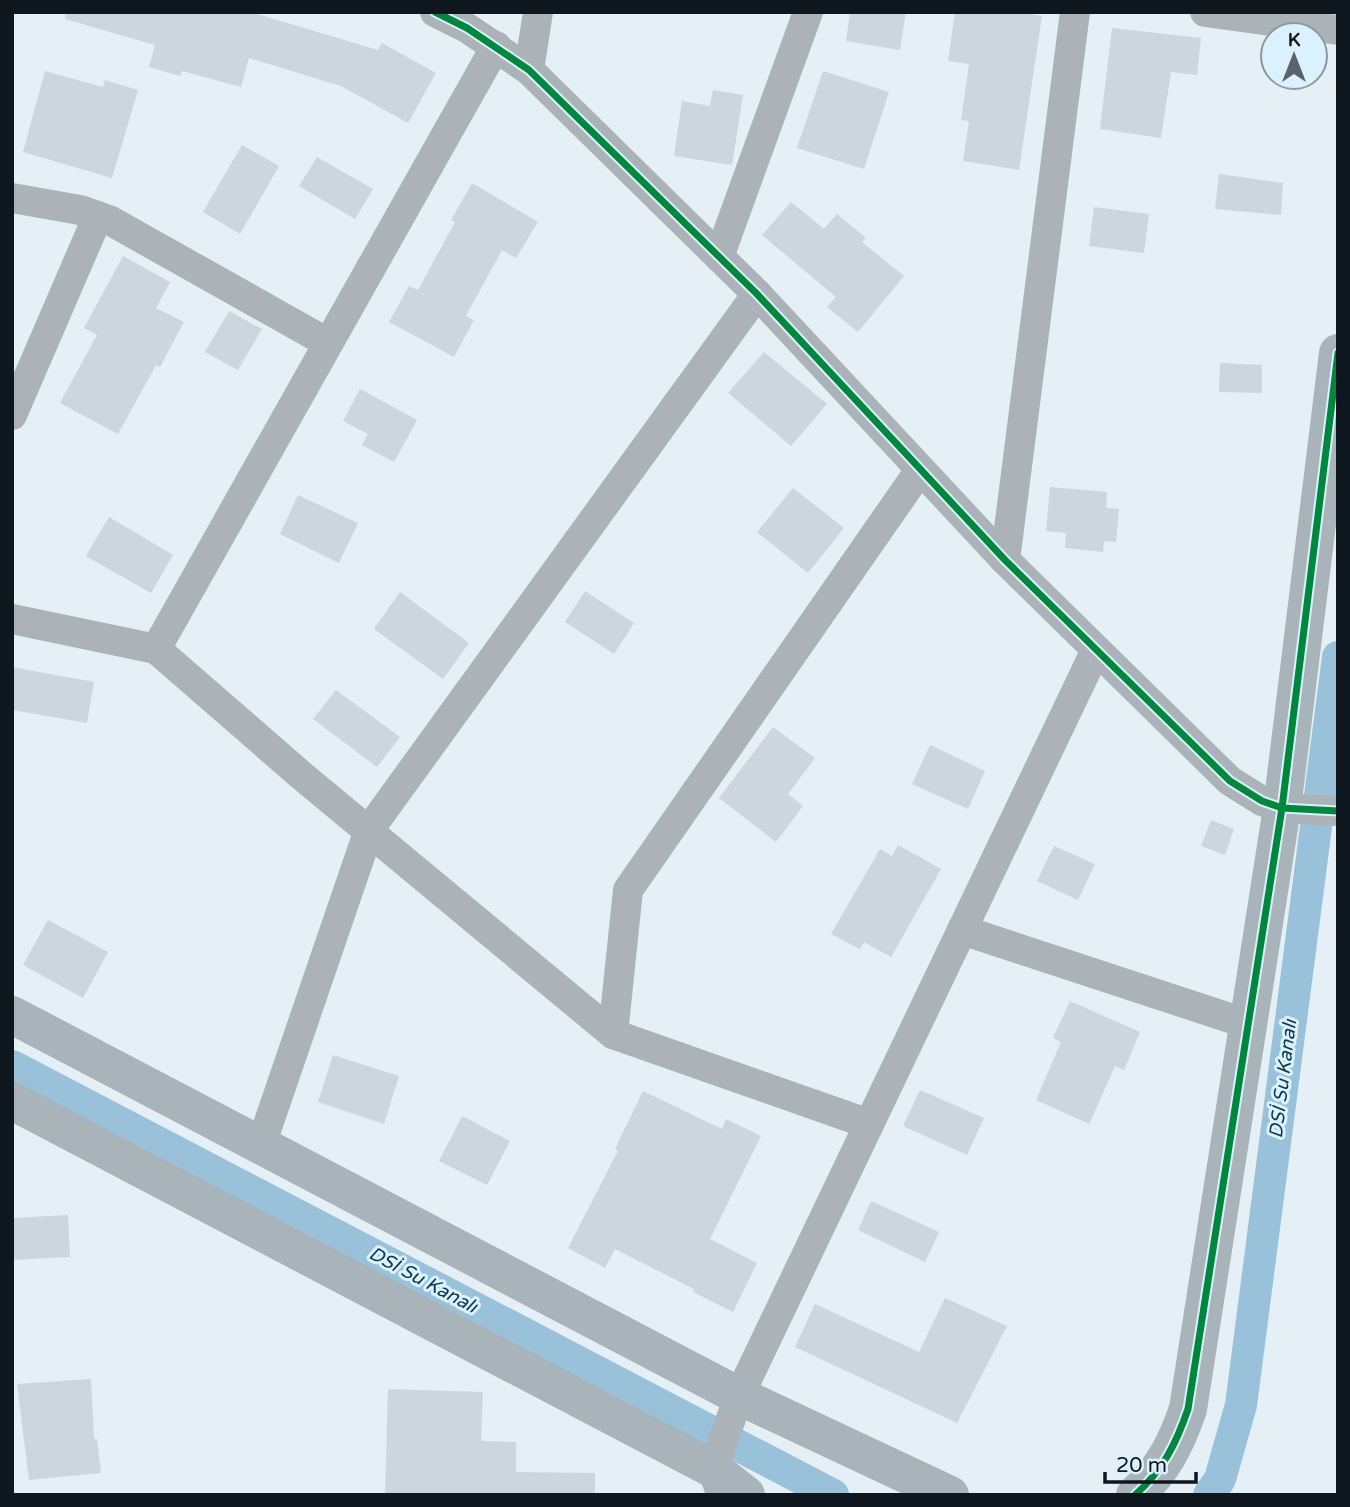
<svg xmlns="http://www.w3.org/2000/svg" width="1350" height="1507" font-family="'Varela Round',sans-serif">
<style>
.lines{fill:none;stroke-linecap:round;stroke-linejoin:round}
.canal{stroke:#99c1da;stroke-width:32}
.building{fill:#ccd6dc}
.street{stroke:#abb3b9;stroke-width:30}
.secondary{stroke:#a8b3ba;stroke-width:38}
.cycleway-casing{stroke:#dcf1fe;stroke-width:11}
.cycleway{stroke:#00873e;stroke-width:7}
.labels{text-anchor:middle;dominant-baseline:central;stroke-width:6;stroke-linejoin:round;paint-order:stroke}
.water-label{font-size:19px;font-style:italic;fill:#0b374e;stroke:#dcf1fe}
</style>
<rect width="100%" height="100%" fill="#e4eff6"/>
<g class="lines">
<g class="canal">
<path d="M 12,1066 L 833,1495"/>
<path d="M 1209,1495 L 1220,1479 L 1241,1405 L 1338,657"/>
</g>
</g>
<g class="building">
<path d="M 66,12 L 251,12 L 378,50 L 382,43 L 436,73 L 408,123 L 341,86 L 249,58 L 241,87 L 182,71 L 180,76 L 149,67 L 155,45 L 65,19 Z"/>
<path d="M 850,12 L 906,12 L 900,50 L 846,41 Z"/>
<path d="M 955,12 L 1018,12 L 1042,16 L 1019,170 L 963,161 L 969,121 L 961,120 L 969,64 L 948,61 Z"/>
<path d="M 1112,28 L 1201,38 L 1197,75 L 1171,72 L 1161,138 L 1100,129 Z"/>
<path d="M 45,71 L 103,87 L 105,80 L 138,90 L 112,178 L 23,152 Z"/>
<path d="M 823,71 L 889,92 L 864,169 L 797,148 Z"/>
<path d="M 713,90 L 743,95 L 732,165 L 674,156 L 682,101 L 710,106 Z"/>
<path d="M 242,145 L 279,166 L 240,234 L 203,212 Z"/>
<path d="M 317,157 L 373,189 L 355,219 L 299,186 Z"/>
<path d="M 1219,174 L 1283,183 L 1281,215 L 1215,209 Z"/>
<path d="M 472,183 L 538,222 L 516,258 L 502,250 L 466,316 L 474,320 L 454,357 L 389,322 L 409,286 L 418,290 L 455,222 L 451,220 Z"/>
<path d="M 791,202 L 824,229 L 837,214 L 866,238 L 862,242 L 904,276 L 858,332 L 827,307 L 836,297 L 762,235 Z"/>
<path d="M 1094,207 L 1149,214 L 1144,253 L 1089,246 Z"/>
<path d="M 123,256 L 170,282 L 156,308 L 184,322 L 160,367 L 156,365 L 118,434 L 60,403 L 97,335 L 84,328 Z"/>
<path d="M 229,311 L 262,329 L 238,370 L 205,352 Z"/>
<path d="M 764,352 L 827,404 L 791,446 L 728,393 Z"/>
<path d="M 1220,363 L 1262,365 L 1262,393 L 1219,392 Z"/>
<path d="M 360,389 L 417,420 L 394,462 L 362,445 L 368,434 L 343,421 Z"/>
<path d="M 1050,487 L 1107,492 L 1106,508 L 1119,509 L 1116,542 L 1104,541 L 1103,552 L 1065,548 L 1066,533 L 1046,531 Z"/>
<path d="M 793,488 L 844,528 L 808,573 L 757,532 Z"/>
<path d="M 298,495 L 358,523 L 339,563 L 280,534 Z"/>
<path d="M 109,517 L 173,555 L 151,593 L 86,556 Z"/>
<path d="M 585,591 L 634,623 L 614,654 L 565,622 Z"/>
<path d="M 400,592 L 469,643 L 443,679 L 374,629 Z"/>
<path d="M 12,667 L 94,682 L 87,723 L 12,710 Z"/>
<path d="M 336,690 L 400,737 L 377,767 L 313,719 Z"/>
<path d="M 773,727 L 815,758 L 788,794 L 803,806 L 776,842 L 719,798 Z"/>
<path d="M 930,745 L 985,771 L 968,809 L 912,784 Z"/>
<path d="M 1211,820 L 1234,829 L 1225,855 L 1201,846 Z"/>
<path d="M 898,845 L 941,869 L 891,957 L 864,942 L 860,949 L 831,934 L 880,849 L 892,856 Z"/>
<path d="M 1054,846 L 1095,864 L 1078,900 L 1037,881 Z"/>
<path d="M 48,920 L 108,952 L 83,998 L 23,965 Z"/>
<path d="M 1070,1001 L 1140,1032 L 1124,1070 L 1115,1066 L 1089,1124 L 1036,1100 L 1061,1042 L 1053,1038 Z"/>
<path d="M 333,1055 L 399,1076 L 384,1124 L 318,1102 Z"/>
<path d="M 920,1090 L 984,1118 L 967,1155 L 903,1126 Z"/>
<path d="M 643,1091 L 722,1129 L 726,1119 L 761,1136 L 710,1239 L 757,1263 L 733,1312 L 693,1292 L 694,1289 L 615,1249 L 605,1268 L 568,1248 L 618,1151 L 615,1149 Z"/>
<path d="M 462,1116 L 510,1141 L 487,1185 L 439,1161 Z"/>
<path d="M 871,1201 L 939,1232 L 925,1262 L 858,1230 Z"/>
<path d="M 68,1215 L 70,1257 L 12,1260 L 12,1218 Z"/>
<path d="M 945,1298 L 1007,1326 L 957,1423 L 795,1347 L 815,1304 L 919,1352 Z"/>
<path d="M 91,1379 L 94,1439 L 97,1439 L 101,1473 L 29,1480 L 17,1384 Z"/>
<path d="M 388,1389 L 483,1392 L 481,1441 L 516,1442 L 516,1472 L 595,1473 L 595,1495 L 385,1495 Z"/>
</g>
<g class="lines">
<g class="street">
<path d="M 435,12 L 467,28 L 529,70 L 757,294 L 1005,560 L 1230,781 L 1262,801 L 1282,808 L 1338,811"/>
<path d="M 1205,12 L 1338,30"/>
<path d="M 529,70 L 538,12"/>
<path d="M 12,198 L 80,210 L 111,221 L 328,343"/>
<path d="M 719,257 L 808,12"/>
<path d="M 12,415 L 98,216"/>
<path d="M 1005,560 L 1075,12"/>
<path d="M 12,619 L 156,649 L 496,46"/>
<path d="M 156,649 L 302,776 L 613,1034 L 869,1124"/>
<path d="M 962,930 L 1248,1024"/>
<path d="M 613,1034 L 628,890 L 920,470"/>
<path d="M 261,1145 L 369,830 L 757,294"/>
<path d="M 719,1488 L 713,1469 L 739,1396 L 1096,650"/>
</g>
<g class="secondary">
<path d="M 12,1015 L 739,1396 L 950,1495"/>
<path d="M 12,1101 L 713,1469 L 746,1495"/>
<path d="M 1135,1495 C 1163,1470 1176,1444 1188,1409 L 1282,808 L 1338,353"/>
</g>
<g class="cycleway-casing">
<g id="cycleway">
<path d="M 435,12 L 467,28 L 529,70 L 757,294 L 1005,560 L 1230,781 L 1262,801 L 1282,808 L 1338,811"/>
<path d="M 1135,1495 C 1163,1470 1176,1444 1188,1409 L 1282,808 L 1338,353"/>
</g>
</g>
<use href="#cycleway" class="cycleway"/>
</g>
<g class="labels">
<g class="water-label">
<text transform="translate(1283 1079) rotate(-83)">DSİ Su Kanalı</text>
<text transform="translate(423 1280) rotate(28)">DSİ Su Kanalı</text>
</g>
</g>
<rect width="1350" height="1507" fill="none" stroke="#0e171d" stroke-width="28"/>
<g transform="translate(1294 56)"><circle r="33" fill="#dcf1fe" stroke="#8a9aa4" stroke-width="2"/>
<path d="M0-5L12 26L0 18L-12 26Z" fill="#596369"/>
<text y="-10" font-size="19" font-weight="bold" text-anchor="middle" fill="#0e171d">K</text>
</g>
<path d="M1105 1472v10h91v-10" fill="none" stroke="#0e171d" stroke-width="3.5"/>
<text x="1116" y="1472" font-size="21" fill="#0e171d" stroke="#dcf1fe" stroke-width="5" paint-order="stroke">20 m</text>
</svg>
